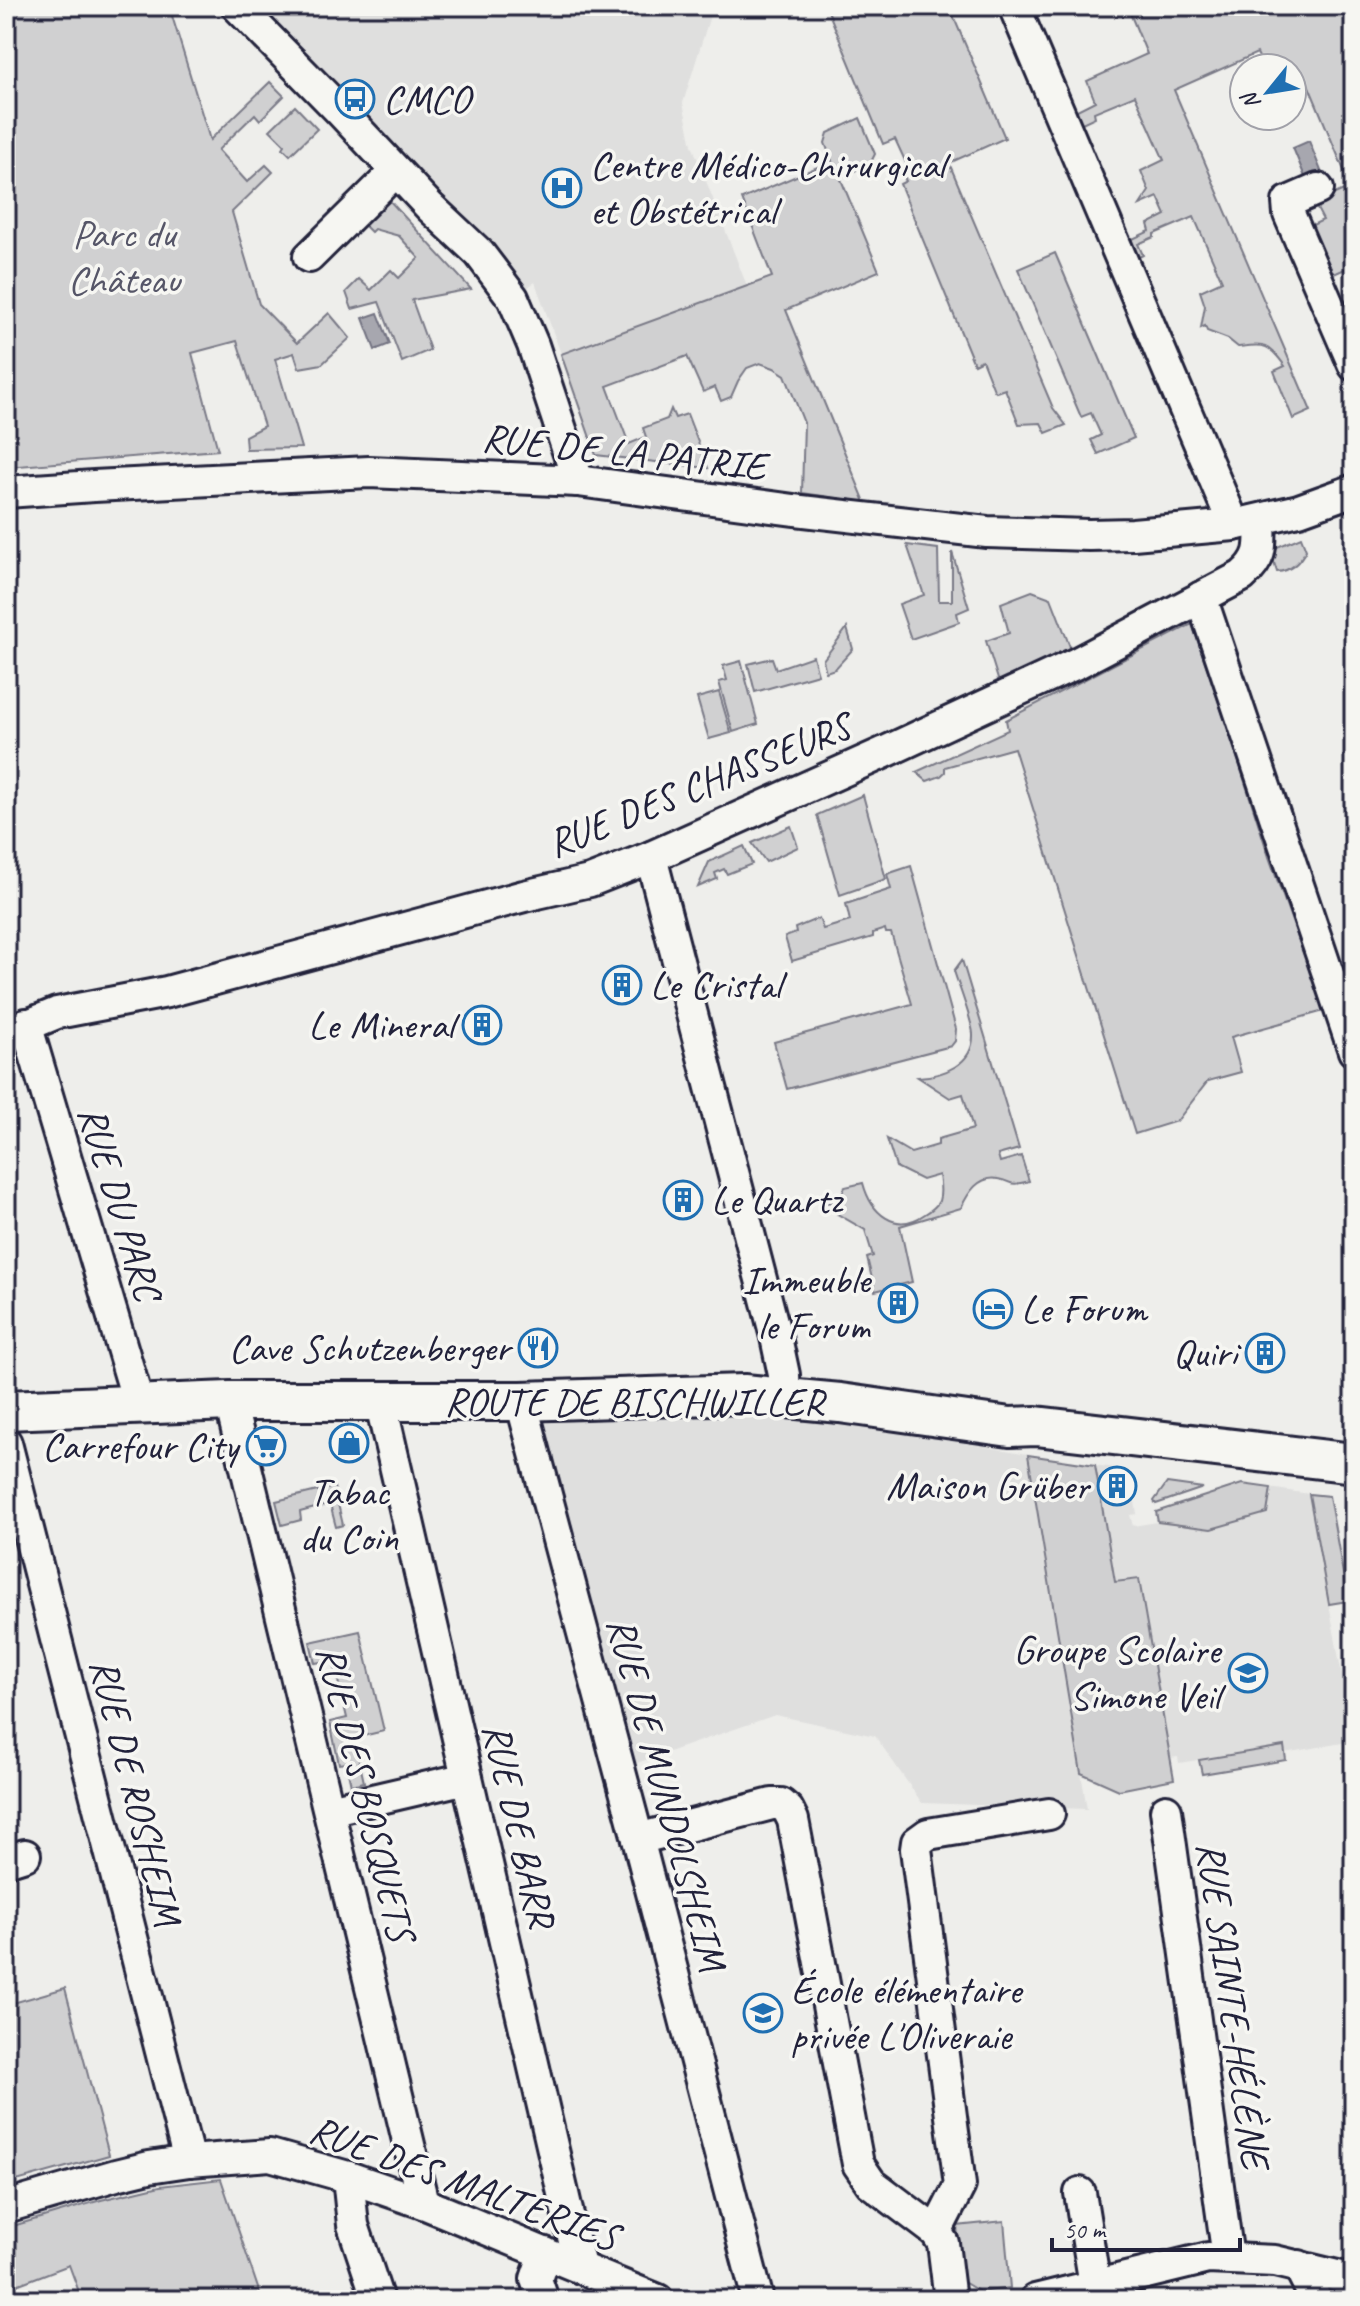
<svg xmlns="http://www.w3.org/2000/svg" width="1360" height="2306" font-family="Caveat,sans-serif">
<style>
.built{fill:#dfdfde}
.green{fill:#d0d0d1;stroke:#797986;stroke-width:2}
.water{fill:#a7a7af;stroke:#727281;stroke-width:2}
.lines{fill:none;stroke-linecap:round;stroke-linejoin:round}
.minor-casing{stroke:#22223b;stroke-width:36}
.major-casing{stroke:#22223b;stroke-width:44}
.minor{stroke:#f6f6f2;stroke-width:30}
.major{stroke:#f6f6f2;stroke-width:38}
.labels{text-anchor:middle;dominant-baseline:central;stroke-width:7;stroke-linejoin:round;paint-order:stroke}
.poi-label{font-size:40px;fill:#22223b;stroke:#f6f6f2;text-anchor:end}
.park-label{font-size:40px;fill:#565668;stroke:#f6f6f2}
.street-label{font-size:40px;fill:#22223b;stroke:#f6f6f2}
</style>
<rect width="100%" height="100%" fill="#eeeeeb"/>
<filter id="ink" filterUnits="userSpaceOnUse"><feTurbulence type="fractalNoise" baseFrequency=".0125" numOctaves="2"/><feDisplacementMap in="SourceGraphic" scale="16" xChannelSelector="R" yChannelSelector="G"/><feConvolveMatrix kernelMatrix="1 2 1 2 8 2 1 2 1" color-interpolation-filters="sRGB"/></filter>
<g filter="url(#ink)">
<g class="built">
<path d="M 241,6 L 713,6 L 683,103 L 692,145 L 747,286 L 561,354 L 535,282 L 516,296 Z"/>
<path d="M 758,1408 L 1028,1454 L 1087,1809 L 922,1803 L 875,1736 L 775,1715 L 608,1773 L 510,1412 Z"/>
<path d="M 1095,1465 L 1128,1470 L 1133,1501 L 1135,1501 L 1137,1514 L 1130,1515 L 1133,1526 L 1157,1522 L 1156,1512 L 1242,1484 L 1309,1494 L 1354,1741 L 1284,1753 L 1283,1746 L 1179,1763 L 1178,1757 L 1170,1758 L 1140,1579 L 1115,1582 Z"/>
</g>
<g class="green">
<path d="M 6,6 L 169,6 L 210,140 L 270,82 L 284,96 L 260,120 L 255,114 L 218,150 L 247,182 L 266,165 L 273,172 L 232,212 L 259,304 L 297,343 L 329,313 L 350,338 L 322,364 L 299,368 L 294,353 L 275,359 L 301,448 L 246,449 L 245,436 L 264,426 L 237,341 L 192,353 L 218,450 L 6,467 Z"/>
<path d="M 826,6 L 949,6 L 1005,138 L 949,163 L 1053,408 L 1066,425 L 1046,433 L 1041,423 L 1019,424 L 1005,389 L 996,392 L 994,390 L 982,360 L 974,364 L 900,184 L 906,181 L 900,168 L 907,165 L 895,139 L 883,144 Z"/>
<path d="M 1127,6 L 1354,6 L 1354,265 L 1325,278 L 1304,229 L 1323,220 L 1314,203 L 1351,187 L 1306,79 L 1292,84 L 1292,68 L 1264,68 L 1257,53 L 1174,90 L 1311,411 L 1293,419 L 1274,371 L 1285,366 C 1268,343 1266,344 1238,347 L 1228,339 L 1207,331 L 1205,326 L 1201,328 L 1205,306 L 1200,291 L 1222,281 L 1194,217 L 1154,234 L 1154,237 L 1138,244 L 1143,255 L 1133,260 L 1128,241 L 1150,231 L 1148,224 L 1166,215 L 1158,197 L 1140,205 L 1149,191 L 1141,171 L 1164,160 L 1135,95 L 1094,112 L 1095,117 L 1080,124 L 1071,113 L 1095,101 L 1087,81 L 1147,54 Z"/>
<path d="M 295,106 L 317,129 L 290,155 L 283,148 L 285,145 L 270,130 Z"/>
<path d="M 860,118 L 875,154 L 870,164 L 840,177 L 879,271 L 786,310 L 865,502 L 802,493 L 804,423 L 785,375 L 774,368 L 760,363 L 747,368 L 738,381 L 731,397 L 721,401 L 715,387 L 703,392 L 687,356 L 607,386 L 629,444 L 646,437 L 643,428 L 667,419 L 671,409 L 675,418 L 687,414 L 708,468 L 596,455 L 561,354 L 772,277 L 742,199 L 832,161 L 825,143 L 828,133 Z"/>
<path d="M 374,200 L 389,200 L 471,289 L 412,300 L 430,350 L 402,362 L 379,302 L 352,309 L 346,292 L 359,279 L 371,290 L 391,270 L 399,278 L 419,258 L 399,236 L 374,229 L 371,232 L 357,218 Z"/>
<path d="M 1055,253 L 1134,438 L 1098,454 L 1091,440 L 1101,435 L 1091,413 L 1081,417 L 1018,269 Z"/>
<path d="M 1301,537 L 1306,550 C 1300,562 1291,571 1277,572 L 1270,550 Z"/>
<path d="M 907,545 L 938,549 L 939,601 L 952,601 L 952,552 L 969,608 L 957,613 L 959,622 L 911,639 L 899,604 L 924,595 Z"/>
<path d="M 1032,591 L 1051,598 L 1072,652 L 1001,689 L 986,641 L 1009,633 L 1001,603 Z"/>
<path d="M 1192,624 L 1230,735 L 1269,857 L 1324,1011 L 1231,1037 L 1241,1072 L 1208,1081 L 1177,1121 L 1135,1134 L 1014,748 L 945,767 L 945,772 L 941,776 L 927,781 L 916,772 L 1008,730 L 1006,720 Z"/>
<path d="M 847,628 L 853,649 L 835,669 L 826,672 L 823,660 Z"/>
<path d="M 813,656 L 818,674 L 755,692 L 748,664 L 772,658 L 776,669 Z"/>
<path d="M 741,661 L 758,724 L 733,732 L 719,682 L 727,680 L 723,666 Z"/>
<path d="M 719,692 L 731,733 L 709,739 L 697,698 Z"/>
<path d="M 863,795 L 886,879 L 840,895 L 817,815 Z"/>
<path d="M 791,826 L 798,847 L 766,862 L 752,843 Z"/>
<path d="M 744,846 L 752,864 L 727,874 L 724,869 L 715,873 L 717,879 L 698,887 L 709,862 Z"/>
<path d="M 911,866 L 956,1029 L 955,1041 L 951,1046 L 787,1089 L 774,1042 L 912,1004 L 891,933 L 886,933 L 885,929 L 873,933 L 873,937 L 792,961 L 785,937 L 796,933 L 795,928 L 819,918 L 823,929 L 850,921 L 846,904 L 891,889 L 887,874 Z"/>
<path d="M 962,960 L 1019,1149 L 998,1155 L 1000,1162 L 1021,1156 L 1029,1181 C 1007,1187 1015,1182 998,1179 C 979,1175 968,1193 961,1208 L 900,1226 L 912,1282 L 875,1291 L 867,1258 L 873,1256 L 865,1230 L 834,1212 L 831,1207 L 825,1211 L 823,1204 L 839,1199 L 845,1187 L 863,1183 C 871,1213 895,1235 925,1214 C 930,1211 936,1207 939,1201 C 942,1192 940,1184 939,1175 L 922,1180 L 896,1167 L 887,1139 L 911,1153 L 938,1145 L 938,1139 L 973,1129 L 963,1094 L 950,1098 L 918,1077 C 942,1076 974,1065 973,1034 C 972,1020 959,987 954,971 Z"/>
<path d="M 1028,1455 L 1095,1465 L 1115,1582 L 1139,1579 L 1174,1779 L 1119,1790 L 1081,1773 Z"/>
<path d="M 1167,1483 L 1203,1488 L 1156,1504 L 1154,1501 Z"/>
<path d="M 1242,1484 L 1271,1488 L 1267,1513 L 1211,1529 L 1158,1522 L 1156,1512 Z"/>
<path d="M 334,1487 L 343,1525 L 336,1527 L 330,1504 L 300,1512 L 301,1520 L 282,1525 L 276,1501 Z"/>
<path d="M 1309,1494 L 1329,1496 L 1348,1601 L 1329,1604 Z"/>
<path d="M 360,1631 L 384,1731 L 354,1738 L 364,1782 L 351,1785 L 346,1763 L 339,1764 L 330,1722 L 347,1718 L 333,1660 L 315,1663 L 310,1642 Z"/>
<path d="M 1284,1746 L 1286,1760 L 1202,1774 L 1199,1760 Z"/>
<path d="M 65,1988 L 109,2155 L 6,2184 L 6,2005 Z"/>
<path d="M 221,2179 L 262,2300 L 82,2300 L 69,2265 L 6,2289 L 6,2228 L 101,2200 L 160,2186 Z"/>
<path d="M 1004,2221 L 1010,2288 L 980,2292 L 962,2281 L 957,2226 Z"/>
</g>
<g class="water">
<path d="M 1309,141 L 1321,171 L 1305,177 L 1293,148 Z"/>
<path d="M 378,313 L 390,344 L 375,350 L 363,318 Z"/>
</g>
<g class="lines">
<g class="minor-casing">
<g id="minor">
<path d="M 237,6 L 340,111 L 430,207 L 479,253 L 513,298 L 533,345 L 578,481"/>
<path d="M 1014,6 L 1234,525"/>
<path d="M 1318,189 L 1288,202 L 1289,214 L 1354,365"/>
<path d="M 309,257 L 396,171"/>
<path d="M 6,492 L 94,486 L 369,472 L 578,481 L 794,510 L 987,532 L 1089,535 L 1133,534 L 1234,525 L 1299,510 L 1354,490"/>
<path d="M 1201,597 L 1354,1051"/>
<path d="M 651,857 L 776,1337 L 784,1375 L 785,1397"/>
<path d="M 26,1024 L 139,1405"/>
<path d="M 6,1034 L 57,1013 L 167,992 L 524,896 L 590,881 L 651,857 L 883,753 L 1077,663 L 1242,576 C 1263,558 1261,546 1260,520"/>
<path d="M 380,1400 L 580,2267"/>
<path d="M 230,1401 L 423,2203"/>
<path d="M 521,1401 L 638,1839 L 758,2300"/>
<path d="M 6,1443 L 189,2161"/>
<path d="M 329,1810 L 467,1778"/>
<path d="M 1166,1810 L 1228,2258"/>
<path d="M 638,1839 L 772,1804 L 781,1804 L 788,1810 L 793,1820 L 858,2164 L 871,2183 L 936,2232 L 943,2243 L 950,2300"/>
<path d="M 6,1861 L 25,1855"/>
<path d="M 348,2177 L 353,2225 L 378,2300"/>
<path d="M 1080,2193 L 1095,2285"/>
<path d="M 6,2207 L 116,2175 L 149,2167 L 189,2161 L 270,2155 L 348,2177 L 423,2203 L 658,2300"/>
<path d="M 936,2232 L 960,2185 L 916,1849 L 917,1842 L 928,1834 L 1049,1814"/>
<path d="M 1299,2266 L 1316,2300"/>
<path d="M 543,2300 L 536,2279 L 545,2253"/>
<path d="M 1035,2300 L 1208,2258 L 1275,2261 L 1354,2280"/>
</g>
</g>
<g class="major-casing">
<path id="major" d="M 6,1410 L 230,1401 L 521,1401 L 744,1394 L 840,1403 L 1010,1427 L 1036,1426 L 1354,1463"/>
</g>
<use href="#minor" class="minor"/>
<use href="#major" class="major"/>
</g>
</g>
<defs>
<g id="bus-ring" transform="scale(2)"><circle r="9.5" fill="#f6f6f2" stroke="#1f6fb2" stroke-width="1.5"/><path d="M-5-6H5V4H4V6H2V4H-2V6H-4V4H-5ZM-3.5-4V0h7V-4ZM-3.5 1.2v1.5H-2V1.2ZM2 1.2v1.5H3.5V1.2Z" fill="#1f6fb2"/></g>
<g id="hospital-ring" transform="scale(2)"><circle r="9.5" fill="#f6f6f2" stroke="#1f6fb2" stroke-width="1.5"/><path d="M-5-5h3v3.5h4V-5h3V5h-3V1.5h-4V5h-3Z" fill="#1f6fb2"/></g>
<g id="building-ring" transform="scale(2)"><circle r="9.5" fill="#f6f6f2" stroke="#1f6fb2" stroke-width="1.5"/><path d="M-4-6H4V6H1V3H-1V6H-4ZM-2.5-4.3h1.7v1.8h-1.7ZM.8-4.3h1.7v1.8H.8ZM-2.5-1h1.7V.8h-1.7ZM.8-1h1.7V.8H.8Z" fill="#1f6fb2"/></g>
<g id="hotel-ring" transform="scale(2)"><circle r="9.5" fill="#f6f6f2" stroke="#1f6fb2" stroke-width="1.5"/><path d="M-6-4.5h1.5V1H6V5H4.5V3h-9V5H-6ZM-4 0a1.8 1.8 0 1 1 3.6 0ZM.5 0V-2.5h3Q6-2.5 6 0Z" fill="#1f6fb2"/></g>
<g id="restaurant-ring" transform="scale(2)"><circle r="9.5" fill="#f6f6f2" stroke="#1f6fb2" stroke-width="1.5"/><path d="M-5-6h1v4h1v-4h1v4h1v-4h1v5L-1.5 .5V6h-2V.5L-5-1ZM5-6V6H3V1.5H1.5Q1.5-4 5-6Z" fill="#1f6fb2"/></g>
<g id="shop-ring" transform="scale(2)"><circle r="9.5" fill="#f6f6f2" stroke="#1f6fb2" stroke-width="1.5"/><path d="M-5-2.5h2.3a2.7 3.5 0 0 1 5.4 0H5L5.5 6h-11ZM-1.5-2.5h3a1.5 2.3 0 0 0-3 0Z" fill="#1f6fb2"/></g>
<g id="supermarket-ring" transform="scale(2)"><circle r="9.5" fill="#f6f6f2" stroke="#1f6fb2" stroke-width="1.5"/><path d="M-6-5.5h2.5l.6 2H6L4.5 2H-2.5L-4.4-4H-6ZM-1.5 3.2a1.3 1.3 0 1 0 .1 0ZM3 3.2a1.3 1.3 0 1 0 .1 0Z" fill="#1f6fb2"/></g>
<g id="school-ring" transform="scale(2)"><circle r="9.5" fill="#f6f6f2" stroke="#1f6fb2" stroke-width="1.5"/><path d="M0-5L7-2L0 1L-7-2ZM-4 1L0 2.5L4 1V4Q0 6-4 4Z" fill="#1f6fb2"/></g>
</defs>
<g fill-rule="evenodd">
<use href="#bus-ring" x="355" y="99"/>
<use href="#hospital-ring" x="562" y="188"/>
<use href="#building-ring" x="622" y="985"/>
<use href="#building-ring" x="482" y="1025"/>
<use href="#building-ring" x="683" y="1200"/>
<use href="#building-ring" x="898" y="1303"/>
<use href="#hotel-ring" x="993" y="1309"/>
<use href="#restaurant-ring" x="538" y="1348"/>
<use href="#building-ring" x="1265" y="1353"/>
<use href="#shop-ring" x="349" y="1443"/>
<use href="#supermarket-ring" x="266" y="1446"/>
<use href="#building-ring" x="1117" y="1486"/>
<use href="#school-ring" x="1248" y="1673"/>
<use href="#school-ring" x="763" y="2013"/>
</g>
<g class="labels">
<g class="poi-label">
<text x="383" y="99" text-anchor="start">CMCO</text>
<text x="590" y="165" text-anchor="start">Centre Médico-Chirurgical<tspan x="590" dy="46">et Obstétrical</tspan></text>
<text x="650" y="985" text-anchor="start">Le Cristal</text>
<text x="454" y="1025">Le Mineral</text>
<text x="711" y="1200" text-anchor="start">Le Quartz</text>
<text x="870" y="1280">Immeuble<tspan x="870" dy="46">le Forum</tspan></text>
<text x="1021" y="1309" text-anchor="start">Le Forum</text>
<text x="510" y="1348">Cave Schutzenberger</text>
<text x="1237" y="1353">Quiri</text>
<text x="238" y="1446">Carrefour City</text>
<text x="1089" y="1486">Maison Grüber</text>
<text x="349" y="1492" text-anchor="middle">Tabac<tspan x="349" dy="46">du Coin</tspan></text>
<text x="1220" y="1650">Groupe Scolaire<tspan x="1220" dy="46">Simone Veil</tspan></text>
<text x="791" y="1990" text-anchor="start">École élémentaire<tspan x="791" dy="46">privée L'Oliveraie</tspan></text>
</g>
<g class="park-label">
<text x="124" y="234">Parc du<tspan x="124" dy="46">Château</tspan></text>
</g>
<g class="street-label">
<text transform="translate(624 452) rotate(6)">RUE DE LA PATRIE</text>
<text transform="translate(699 785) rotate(-22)">RUE DES CHASSEURS</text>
<text transform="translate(120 1203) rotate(73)">RUE DU PARC</text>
<text x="634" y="1402">ROUTE DE BISCHWILLER</text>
<text transform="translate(136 1792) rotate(76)">RUE DE ROSHEIM</text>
<text transform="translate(366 1793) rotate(76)">RUE DES BOSQUETS</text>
<text transform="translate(667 1794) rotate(75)">RUE DE MUNDOLSHEIM</text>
<text transform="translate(519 1825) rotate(77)">RUE DE BARR</text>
<text transform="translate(1233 2005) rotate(82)">RUE SAINTE-HÉLÈNE</text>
<text transform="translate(464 2183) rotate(20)">RUE DES MALTERIES</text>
</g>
</g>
<rect width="1360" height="2306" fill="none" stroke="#f6f6f2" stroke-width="32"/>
<rect x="16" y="16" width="1328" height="2274" fill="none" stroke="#22223b" stroke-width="3" filter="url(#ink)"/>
<g transform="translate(1268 92) rotate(240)"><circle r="38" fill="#f6f6f2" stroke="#a1a1a9" stroke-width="2"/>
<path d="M0-6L14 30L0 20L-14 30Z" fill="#1f6fb2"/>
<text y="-12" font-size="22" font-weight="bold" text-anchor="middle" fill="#22223b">N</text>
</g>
<path d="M1052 2238v12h188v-12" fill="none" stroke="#22223b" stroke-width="4"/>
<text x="1064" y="2238" font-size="24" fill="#22223b" stroke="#f6f6f2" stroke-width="6" paint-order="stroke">50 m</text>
</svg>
